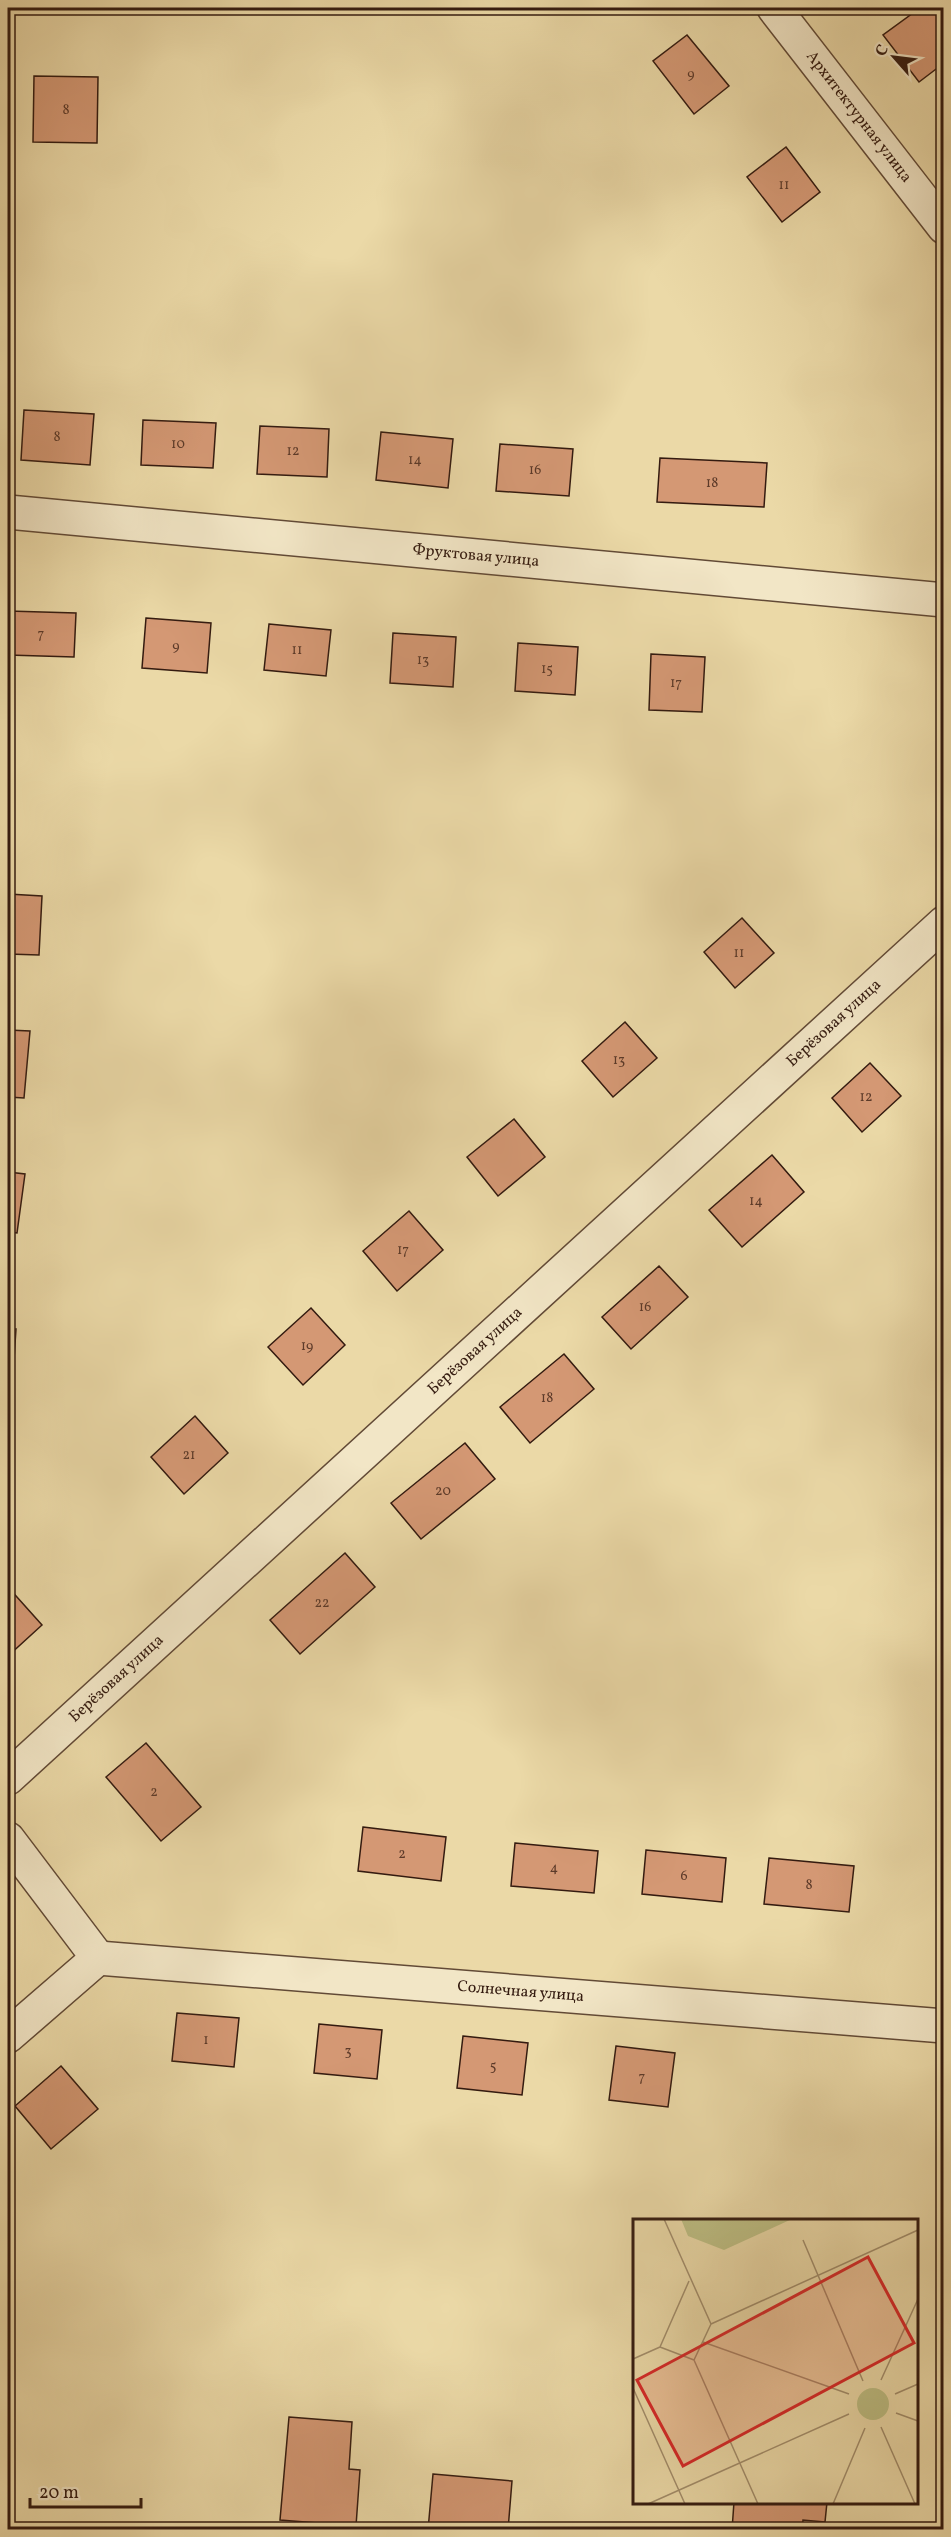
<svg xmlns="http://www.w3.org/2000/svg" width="951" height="2537" font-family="Vollkorn,serif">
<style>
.building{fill:#d49874;stroke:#341b10;stroke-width:1.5}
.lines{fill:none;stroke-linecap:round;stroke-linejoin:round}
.street-casing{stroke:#624a36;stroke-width:36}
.street{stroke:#f2e6c6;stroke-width:33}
.labels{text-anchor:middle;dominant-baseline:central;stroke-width:4.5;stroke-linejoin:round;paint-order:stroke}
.number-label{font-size:14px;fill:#5c3a29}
.street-label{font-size:16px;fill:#341b10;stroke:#f2e6c6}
.inset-road{fill:none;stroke:#a28d6b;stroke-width:1.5}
.view{fill:#d62828;fill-opacity:0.15;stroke:#d62828;stroke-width:3}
.inset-edge{fill:none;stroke:#341b10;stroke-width:3}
</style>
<rect width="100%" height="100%" fill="#ebd9a7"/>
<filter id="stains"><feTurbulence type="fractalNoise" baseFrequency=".00333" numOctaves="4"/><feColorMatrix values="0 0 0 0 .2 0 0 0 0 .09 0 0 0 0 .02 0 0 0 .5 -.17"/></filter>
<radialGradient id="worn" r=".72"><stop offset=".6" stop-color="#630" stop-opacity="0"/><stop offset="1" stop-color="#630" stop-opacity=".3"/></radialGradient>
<g class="building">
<path d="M 920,8 L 932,8 L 944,23 L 944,63 L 919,82 L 883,35 Z"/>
<path d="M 687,35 L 729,86 L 694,114 L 653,61 Z"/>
<path d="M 34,76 L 98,77 L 97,143 L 33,142 Z"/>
<path d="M 786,147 L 820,192 L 782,222 L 747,177 Z"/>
<path d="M 24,410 L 94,414 L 90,465 L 21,460 Z"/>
<path d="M 143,420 L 216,423 L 213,468 L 141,465 Z"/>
<path d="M 260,426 L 329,429 L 327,477 L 257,474 Z"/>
<path d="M 381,432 L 453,439 L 448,488 L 376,480 Z"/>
<path d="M 500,444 L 573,449 L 569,496 L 496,491 Z"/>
<path d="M 660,458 L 767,463 L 764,507 L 657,502 Z"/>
<path d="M 8,611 L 76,613 L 74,657 L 8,655 Z"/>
<path d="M 146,618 L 211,623 L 207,673 L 142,668 Z"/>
<path d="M 269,624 L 331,630 L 326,676 L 264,670 Z"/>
<path d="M 393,633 L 456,637 L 453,687 L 390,683 Z"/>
<path d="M 518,643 L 578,647 L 575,695 L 515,691 Z"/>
<path d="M 651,654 L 705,657 L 702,712 L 649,710 Z"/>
<path d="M 8,894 L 42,896 L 39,955 L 8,954 Z"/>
<path d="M 742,918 L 774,953 L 735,988 L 704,952 Z"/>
<path d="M 625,1022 L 657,1058 L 613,1097 L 582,1061 Z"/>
<path d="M 8,1030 L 30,1031 L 24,1098 L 8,1097 Z"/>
<path d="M 870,1063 L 901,1096 L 862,1132 L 832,1098 Z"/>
<path d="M 514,1119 L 545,1157 L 498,1196 L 467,1157 Z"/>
<path d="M 772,1155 L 804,1192 L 742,1247 L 709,1210 Z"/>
<path d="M 8,1172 L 25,1174 L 17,1233 L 8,1232 Z"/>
<path d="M 409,1211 L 443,1250 L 397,1291 L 363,1251 Z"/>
<path d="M 659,1266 L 688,1297 L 631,1349 L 602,1317 Z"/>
<path d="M 311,1308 L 345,1345 L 303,1385 L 268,1347 Z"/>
<path d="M 8,1329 L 16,1329 L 12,1389 L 8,1389 Z"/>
<path d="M 564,1354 L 594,1389 L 530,1443 L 500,1407 Z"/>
<path d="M 195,1416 L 228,1453 L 184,1494 L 151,1457 Z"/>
<path d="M 465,1443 L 495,1479 L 421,1539 L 391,1503 Z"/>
<path d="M 345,1553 L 375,1587 L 300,1654 L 270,1620 Z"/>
<path d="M 8,1587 L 42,1625 L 8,1656 Z"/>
<path d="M 146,1743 L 201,1807 L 161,1841 L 106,1777 Z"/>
<path d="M 363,1827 L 446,1837 L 441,1881 L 358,1871 Z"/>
<path d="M 515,1843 L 598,1851 L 594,1893 L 511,1886 Z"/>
<path d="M 646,1850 L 726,1858 L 722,1902 L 642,1894 Z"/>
<path d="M 769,1858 L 854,1866 L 849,1912 L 764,1904 Z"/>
<path d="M 177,2013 L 239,2018 L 234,2067 L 172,2061 Z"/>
<path d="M 319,2024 L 382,2030 L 377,2079 L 314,2073 Z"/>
<path d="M 463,2036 L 528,2043 L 522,2095 L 457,2088 Z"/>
<path d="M 616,2046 L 675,2053 L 668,2107 L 609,2100 Z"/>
<path d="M 61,2066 L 98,2109 L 51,2149 L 15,2106 Z"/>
<path d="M 289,2417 L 352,2422 L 349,2469 L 360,2470 L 356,2526 L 280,2520 Z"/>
<path d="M 433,2474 L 512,2481 L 508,2530 L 428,2530 Z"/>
<path d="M 734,2502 L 827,2502 L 825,2522 L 803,2520 L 802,2530 L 732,2530 Z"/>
</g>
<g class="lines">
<g class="street-casing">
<g id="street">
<path id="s1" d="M 774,8 L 944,227"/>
<path id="s2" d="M 8,512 L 944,600"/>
<path id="s3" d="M 8,1778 L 944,923"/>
<path d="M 8,1839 L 98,1958"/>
<path id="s4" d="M 98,1958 L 944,2026"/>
<path d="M 8,2036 L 98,1958"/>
</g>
</g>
<use href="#street" class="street"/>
</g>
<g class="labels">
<g class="number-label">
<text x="691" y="74">9</text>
<text x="66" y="110">8</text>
<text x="784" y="185">11</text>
<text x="57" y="437">8</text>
<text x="178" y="444">10</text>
<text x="293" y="451">12</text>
<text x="415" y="460">14</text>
<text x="535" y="470">16</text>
<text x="712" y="483">18</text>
<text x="41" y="634">7</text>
<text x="176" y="646">9</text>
<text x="297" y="650">11</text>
<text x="423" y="660">13</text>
<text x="547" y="669">15</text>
<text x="676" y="683">17</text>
<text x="739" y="953">11</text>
<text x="619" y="1060">13</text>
<text x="866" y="1097">12</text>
<text x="756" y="1201">14</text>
<text x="403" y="1250">17</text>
<text x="645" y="1307">16</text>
<text x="307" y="1346">19</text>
<text x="547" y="1398">18</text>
<text x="189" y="1455">21</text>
<text x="443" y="1491">20</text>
<text x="322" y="1603">22</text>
<text x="154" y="1792">2</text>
<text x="402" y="1854">2</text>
<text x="554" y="1868">4</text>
<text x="684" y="1876">6</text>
<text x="809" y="1885">8</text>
<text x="206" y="2040">1</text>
<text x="348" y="2051">3</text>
<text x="493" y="2066">5</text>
<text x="642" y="2077">7</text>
</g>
<g class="street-label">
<text stroke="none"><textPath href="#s1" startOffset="138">Архитектурная улица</textPath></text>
<text stroke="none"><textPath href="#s2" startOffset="470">Фруктовая улица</textPath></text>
<text stroke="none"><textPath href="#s3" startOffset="1119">Берёзовая улица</textPath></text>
<text stroke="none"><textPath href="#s3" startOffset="633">Берёзовая улица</textPath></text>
<text stroke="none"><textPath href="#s3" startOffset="147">Берёзовая улица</textPath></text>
<text stroke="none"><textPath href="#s4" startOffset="424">Солнечная улица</textPath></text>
</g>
</g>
<g transform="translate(633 2219)">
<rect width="285" height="285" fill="#ebd9a7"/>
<path d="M 48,0 L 159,0 L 91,31 L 55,17 ZM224 185a16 16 0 1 1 32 0a16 16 0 1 1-32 0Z" fill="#bdbe83"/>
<path class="inset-road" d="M 31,0 L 78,105M 170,21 L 230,162M 78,105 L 285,11M 70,123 L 216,175M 27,128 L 56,62M 27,128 L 61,141M 0,140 L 27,128M 61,141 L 125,285M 61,141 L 78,105M 248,161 L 285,80M 0,169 L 52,285M 262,175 L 285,165M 263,194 L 285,202M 248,208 L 282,285M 15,285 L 216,195M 200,285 L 232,209"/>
<path class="view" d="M 235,38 L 281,124 L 50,247 L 4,161 Z"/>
<rect width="285" height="285" class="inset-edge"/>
</g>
<rect width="951" height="2537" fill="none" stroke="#ebd9a7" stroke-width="30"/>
<rect x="9" y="9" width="933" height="2519" fill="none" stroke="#341b10" stroke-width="3"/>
<rect x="15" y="15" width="921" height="2507" fill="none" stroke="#341b10" stroke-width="1.5"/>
<g transform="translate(894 57) rotate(298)" stroke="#f2e6c6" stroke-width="4.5" paint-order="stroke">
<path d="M0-4.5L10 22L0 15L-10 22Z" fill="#341b10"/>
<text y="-9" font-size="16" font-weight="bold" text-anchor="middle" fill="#341b10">С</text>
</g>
<path d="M30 2498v9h111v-9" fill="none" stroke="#341b10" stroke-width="3"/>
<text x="39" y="2498" font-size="18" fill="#341b10" stroke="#f2e6c6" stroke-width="4.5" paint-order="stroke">20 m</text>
<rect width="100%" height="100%" filter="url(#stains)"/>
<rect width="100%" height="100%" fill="url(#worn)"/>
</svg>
